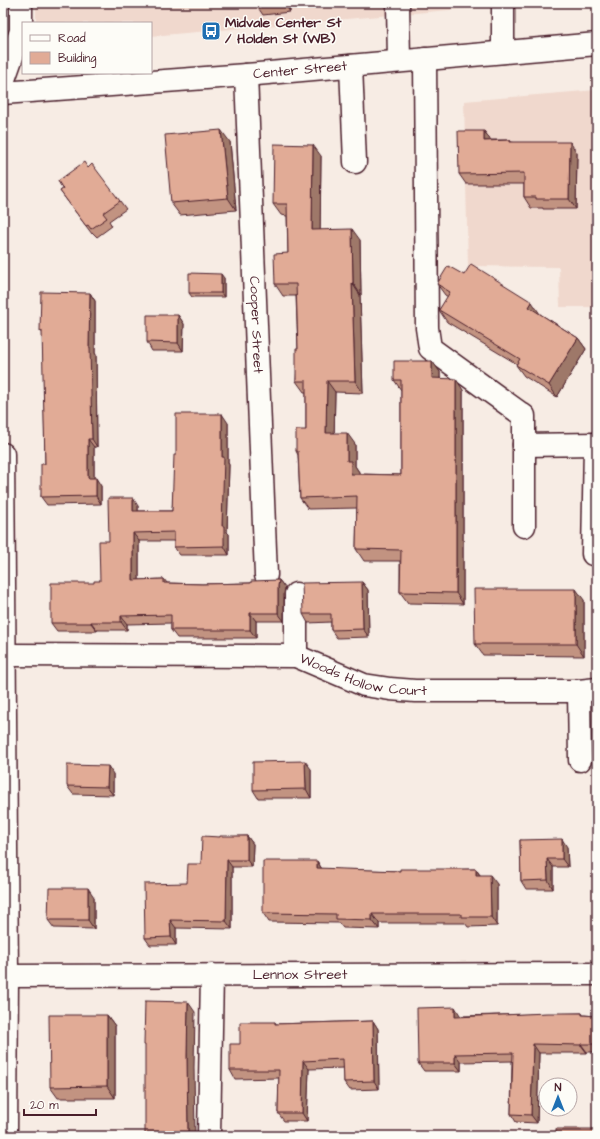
<svg xmlns="http://www.w3.org/2000/svg" width="600" height="1139" font-family="'Architects Daughter',sans-serif">
<style>
.built{fill:#f0d8cd}
.lines{fill:none;stroke-linecap:round;stroke-linejoin:round}
.minor-casing{stroke:#4a1f2b;stroke-width:25}
.major-casing{stroke:#4a1f2b;stroke-width:25}
.minor{stroke:#fdfcf7;stroke-width:22}
.major{stroke:#fdfcf7;stroke-width:22}
.wall{fill:#c29381;stroke:#4a1f2b}
.shaded-wall{fill:#9e7869;stroke:#4a1f2b}
.building{fill:#e1ab96;stroke:#4a1f2b}
.labels{text-anchor:middle;dominant-baseline:central;stroke-width:3;stroke-linejoin:round;paint-order:stroke}
.poi-label{font-size:14px;font-weight:bold;fill:#4a1f2b;stroke:#fdfcf7;text-anchor:start}
.street-label{font-size:14px;fill:#4a1f2b;stroke:#fdfcf7}
</style>
<rect width="100%" height="100%" fill="#f7ece4"/>
<filter id="ink" filterUnits="userSpaceOnUse"><feTurbulence type="fractalNoise" baseFrequency=".025" numOctaves="2"/><feDisplacementMap in="SourceGraphic" scale="8" xChannelSelector="R" yChannelSelector="G"/><feConvolveMatrix kernelMatrix="1 2 1 2 8 2 1 2 1" color-interpolation-filters="sRGB"/></filter>
<g filter="url(#ink)">
<g class="built">
<path d="M 36,3 L 529,3 L 151,36 L 151,23 L 36,23 Z"/>
<path d="M 597,90 L 597,307 L 560,307 L 559,267 L 468,266 L 464,101 Z"/>
</g>
<g class="lines">
<g class="minor-casing">
<g id="minor">
<path d="M 398,3 L 399,61"/>
<path d="M 503,3 L 503,52"/>
<path d="M 425,59 L 427,328 L 430,348 L 524,416 L 524,526"/>
<path d="M 351,66 L 355,162"/>
<path id="s1" d="M 246,75 L 266,575"/>
<path d="M 524,445 L 597,444"/>
<path d="M 3,454 L 7,976 L 6,1136"/>
<path d="M 593,554 L 595,444"/>
<path d="M 296,594 L 296,656"/>
<path id="s2" d="M 5,655 L 296,656 L 364,685 L 390,689 L 415,691 L 579,691 L 597,689"/>
<path d="M 579,691 L 580,760"/>
<path id="s3" d="M 3,976 L 597,974"/>
<path d="M 209,1136 L 212,975"/>
</g>
</g>
<g class="major-casing">
<g id="major">
<path d="M 3,82 L 21,31 L 21,3"/>
<path id="s4" d="M 3,93 L 246,75 L 597,44"/>
</g>
</g>
<use href="#minor" class="minor"/>
<use href="#major" class="major"/>
</g>
<g class="wall">
<path d="M 255,3 L 289,3 L 290,12 L 263,15 Z"/>
<path d="M 484,131 L 491,140 L 510,140 L 511,142 L 577,153 L 576,209 L 543,209 L 543,208 L 531,208 L 524,197 L 524,184 L 466,184 L 459,174 Z"/>
<path d="M 230,142 L 236,210 L 180,215 L 171,203 Z"/>
<path d="M 321,156 L 320,230 L 360,240 L 361,295 L 360,295 L 363,393 L 335,392 L 334,433 L 355,444 L 355,466 L 359,472 L 359,474 L 401,475 L 401,390 L 394,380 L 432,361 L 440,372 L 440,378 L 463,390 L 463,604 L 408,603 L 400,592 L 400,561 L 364,561 L 356,549 L 357,508 L 308,509 L 300,498 L 298,455 L 296,451 L 306,430 L 306,392 L 304,392 L 296,381 L 298,349 L 296,296 L 283,296 L 275,284 L 288,253 L 287,216 L 281,215 L 273,204 Z"/>
<path d="M 88,168 L 120,201 L 126,209 L 109,221 L 112,226 L 97,237 L 93,233 L 92,234 L 60,191 L 63,189 L 58,181 Z"/>
<path d="M 464,275 L 540,314 L 578,338 L 586,349 L 557,397 L 524,376 L 516,365 L 517,364 L 447,322 L 439,310 L 448,297 L 445,295 L 437,284 Z"/>
<path d="M 224,278 L 224,297 L 192,297 L 189,293 Z"/>
<path d="M 90,293 L 95,301 L 95,353 L 96,355 L 97,447 L 94,447 L 94,478 L 101,486 L 101,504 L 47,505 L 41,497 L 45,464 L 43,333 L 40,331 Z"/>
<path d="M 178,315 L 184,324 L 183,351 L 152,351 L 147,342 Z"/>
<path d="M 228,423 L 228,462 L 229,465 L 227,532 L 229,534 L 229,555 L 180,555 L 174,547 L 174,541 L 139,541 L 139,580 L 164,579 L 167,583 L 202,584 L 251,583 L 279,580 L 285,588 L 284,594 L 284,621 L 256,621 L 256,638 L 177,638 L 171,630 L 171,623 L 127,624 L 127,630 L 97,630 L 97,631 L 57,631 L 51,623 L 94,583 L 100,581 L 109,541 L 138,506 L 138,511 L 172,511 L 176,455 Z"/>
<path d="M 362,582 L 368,590 L 369,637 L 337,638 L 331,630 L 331,622 L 308,623 L 303,614 Z"/>
<path d="M 584,600 L 584,656 L 483,655 L 475,644 Z"/>
<path d="M 311,769 L 311,798 L 258,798 L 253,790 Z"/>
<path d="M 113,774 L 113,795 L 73,794 L 67,786 Z"/>
<path d="M 247,836 L 253,844 L 252,867 L 232,867 L 232,929 L 176,928 L 176,945 L 150,945 L 145,938 L 187,883 L 220,837 Z"/>
<path d="M 520,840 L 567,847 L 568,867 L 553,867 L 553,889 L 526,889 L 521,881 Z"/>
<path d="M 317,861 L 322,869 L 400,871 L 476,869 L 480,875 L 497,884 L 497,926 L 468,927 L 465,923 L 379,923 L 379,929 L 343,928 L 339,923 L 269,922 L 263,913 Z"/>
<path d="M 94,897 L 94,929 L 54,928 L 48,920 Z"/>
<path d="M 582,1013 L 583,1015 L 597,1016 L 597,1052 L 587,1052 L 587,1053 L 539,1053 L 537,1123 L 516,1122 L 511,1114 L 512,1061 L 461,1062 L 461,1071 L 424,1071 L 418,1063 L 460,1015 L 460,1016 Z"/>
<path d="M 107,1015 L 115,1026 L 115,1098 L 58,1098 L 50,1087 Z"/>
<path d="M 373,1021 L 378,1029 L 379,1089 L 350,1090 L 344,1082 L 344,1068 L 309,1069 L 307,1121 L 284,1121 L 278,1113 L 279,1078 L 235,1079 L 230,1070 L 240,1044 L 275,1022 L 276,1024 Z"/>
</g>
<g class="shaded-wall">
<path d="M 284,3 L 289,3 L 290,12 Z"/>
<path d="M 221,130 L 230,142 L 236,210 L 228,198 Z"/>
<path d="M 484,131 L 491,141 L 484,141 Z"/>
<path d="M 570,142 L 577,153 L 576,209 L 569,199 Z"/>
<path d="M 313,145 L 321,156 L 320,241 L 312,230 Z"/>
<path d="M 352,229 L 360,240 L 361,295 L 353,283 Z"/>
<path d="M 221,274 L 224,278 L 224,297 L 221,293 Z"/>
<path d="M 352,283 L 360,295 L 363,393 L 355,381 Z"/>
<path d="M 90,293 L 95,301 L 95,353 L 96,355 L 97,447 L 92,439 L 89,347 Z"/>
<path d="M 532,302 L 540,314 L 537,319 L 529,307 Z"/>
<path d="M 178,315 L 184,324 L 183,351 L 178,343 Z"/>
<path d="M 578,338 L 586,349 L 557,397 L 549,385 Z"/>
<path d="M 432,361 L 440,372 L 440,390 L 432,378 Z"/>
<path d="M 456,379 L 463,390 L 463,604 L 456,593 Z"/>
<path d="M 327,381 L 335,392 L 334,444 L 326,433 Z"/>
<path d="M 222,414 L 228,423 L 228,462 L 229,465 L 227,532 L 229,534 L 229,555 L 224,546 L 222,526 Z"/>
<path d="M 347,433 L 355,444 L 355,466 L 359,472 L 359,485 L 351,474 L 347,461 Z"/>
<path d="M 88,439 L 94,447 L 94,486 L 88,478 Z"/>
<path d="M 96,478 L 101,486 L 101,504 L 96,496 Z"/>
<path d="M 133,498 L 138,506 L 138,519 L 133,511 Z"/>
<path d="M 133,533 L 139,541 L 139,588 L 133,580 Z"/>
<path d="M 279,580 L 285,588 L 284,594 L 284,621 L 278,613 L 278,586 Z"/>
<path d="M 362,582 L 368,590 L 369,637 L 363,629 Z"/>
<path d="M 576,589 L 584,600 L 584,656 L 576,644 Z"/>
<path d="M 250,613 L 256,621 L 256,638 L 250,630 Z"/>
<path d="M 121,616 L 127,624 L 127,630 L 121,622 Z"/>
<path d="M 91,622 L 97,630 L 97,631 L 91,623 Z"/>
<path d="M 305,761 L 311,769 L 311,798 L 306,789 Z"/>
<path d="M 108,766 L 113,774 L 113,795 L 107,787 Z"/>
<path d="M 247,836 L 253,844 L 252,867 L 247,860 Z"/>
<path d="M 562,839 L 567,847 L 568,867 L 562,859 Z"/>
<path d="M 547,859 L 553,867 L 553,889 L 548,880 Z"/>
<path d="M 227,860 L 232,867 L 232,929 L 226,921 Z"/>
<path d="M 317,861 L 323,871 L 317,868 Z"/>
<path d="M 476,869 L 482,879 L 476,875 Z"/>
<path d="M 490,875 L 497,884 L 497,926 L 491,917 Z"/>
<path d="M 88,888 L 94,897 L 94,929 L 88,920 Z"/>
<path d="M 372,914 L 379,923 L 379,929 L 372,920 Z"/>
<path d="M 170,920 L 176,928 L 176,945 L 171,937 Z"/>
<path d="M 188,1002 L 195,1012 L 194,1067 L 195,1136 L 188,1136 L 187,1056 Z"/>
<path d="M 455,1007 L 460,1015 L 461,1025 L 455,1017 Z"/>
<path d="M 107,1015 L 115,1026 L 115,1098 L 107,1086 Z"/>
<path d="M 373,1021 L 378,1029 L 379,1089 L 374,1081 Z"/>
<path d="M 533,1044 L 539,1053 L 537,1123 L 531,1115 Z"/>
<path d="M 581,1044 L 587,1052 L 587,1053 L 581,1045 Z"/>
<path d="M 455,1054 L 461,1062 L 461,1071 L 455,1063 Z"/>
<path d="M 303,1061 L 309,1069 L 307,1121 L 302,1113 Z"/>
</g>
<g class="building">
<path d="M 221,130 L 228,198 L 171,203 L 165,135 Z"/>
<path d="M 458,131 L 484,131 L 484,141 L 510,140 L 510,142 L 570,142 L 569,199 L 536,199 L 536,197 L 524,197 L 524,173 L 459,174 Z"/>
<path d="M 274,144 L 313,145 L 312,230 L 352,229 L 353,283 L 352,283 L 355,381 L 327,381 L 326,433 L 347,433 L 347,461 L 351,461 L 351,474 L 401,475 L 401,380 L 394,380 L 394,361 L 432,361 L 432,378 L 456,379 L 456,593 L 400,592 L 401,550 L 356,549 L 357,496 L 300,498 L 298,451 L 296,451 L 296,430 L 306,430 L 306,381 L 296,381 L 296,349 L 298,349 L 296,284 L 275,284 L 274,254 L 288,253 L 287,204 L 273,204 Z"/>
<path d="M 84,162 L 88,168 L 92,164 L 120,201 L 103,213 L 107,218 L 91,229 L 88,225 L 86,226 L 60,191 L 63,189 L 58,181 Z"/>
<path d="M 471,264 L 532,302 L 529,307 L 578,338 L 549,385 L 516,365 L 520,359 L 439,310 L 450,292 L 437,284 L 448,266 L 464,275 Z"/>
<path d="M 189,273 L 221,274 L 221,293 L 189,293 Z"/>
<path d="M 41,292 L 90,293 L 89,347 L 90,347 L 92,439 L 88,439 L 88,478 L 96,478 L 96,496 L 41,497 L 41,464 L 45,464 L 42,331 L 40,331 Z"/>
<path d="M 147,315 L 178,315 L 178,343 L 147,342 Z"/>
<path d="M 176,414 L 222,414 L 222,457 L 224,457 L 222,526 L 224,526 L 224,546 L 174,547 L 174,532 L 133,533 L 133,580 L 164,579 L 164,583 L 202,584 L 251,583 L 251,581 L 279,580 L 278,586 L 278,613 L 250,613 L 250,630 L 171,630 L 171,615 L 121,616 L 121,622 L 91,622 L 91,623 L 51,623 L 51,583 L 94,583 L 94,581 L 100,581 L 99,541 L 109,541 L 108,498 L 133,498 L 133,511 L 172,511 L 174,455 L 176,455 Z"/>
<path d="M 362,582 L 363,629 L 331,630 L 331,614 L 303,614 L 302,583 Z"/>
<path d="M 474,589 L 576,589 L 576,644 L 475,644 Z"/>
<path d="M 305,761 L 306,789 L 253,790 L 253,762 Z"/>
<path d="M 67,765 L 108,766 L 107,787 L 67,786 Z"/>
<path d="M 202,836 L 220,837 L 220,836 L 247,836 L 247,860 L 227,860 L 226,921 L 170,920 L 171,937 L 145,938 L 144,884 L 187,883 L 188,864 L 201,864 Z"/>
<path d="M 562,839 L 562,859 L 547,859 L 548,880 L 521,881 L 520,840 Z"/>
<path d="M 263,861 L 317,861 L 317,868 L 400,871 L 400,869 L 476,869 L 476,875 L 490,875 L 491,917 L 461,917 L 461,914 L 372,914 L 372,920 L 336,919 L 336,914 L 263,913 Z"/>
<path d="M 49,888 L 88,888 L 88,920 L 48,920 Z"/>
<path d="M 145,1001 L 188,1002 L 187,1056 L 188,1136 L 145,1136 L 145,1045 L 144,1045 Z"/>
<path d="M 455,1007 L 455,1017 L 547,1013 L 582,1013 L 582,1015 L 597,1016 L 597,1044 L 581,1044 L 581,1045 L 533,1044 L 531,1115 L 511,1114 L 513,1053 L 455,1054 L 455,1063 L 418,1063 L 417,1008 Z"/>
<path d="M 49,1015 L 107,1015 L 107,1086 L 50,1087 Z"/>
<path d="M 373,1021 L 374,1081 L 344,1082 L 343,1059 L 303,1061 L 302,1113 L 278,1113 L 279,1070 L 230,1070 L 230,1044 L 240,1044 L 240,1022 L 275,1022 L 275,1024 Z"/>
<rect x="556" y="1129" width="41" height="7"/>
</g>
</g>
<defs>
<g id="bus-square" transform="scale(1)"><rect x="-9" y="-9" width="18" height="18" rx="4" fill="#1f6fb2" stroke="#fdfcf7"/><path d="M-5-6H5V4H4V6H2V4H-2V6H-4V4H-5ZM-3.5-4V0h7V-4ZM-3.5 1.2v1.5H-2V1.2ZM2 1.2v1.5H3.5V1.2Z" fill="#fff"/></g>
</defs>
<g fill-rule="evenodd">
<use href="#bus-square" x="211" y="31"/>
</g>
<g class="labels">
<g class="poi-label">
<text x="225" y="23">Midvale Center St<tspan x="225" dy="16">/ Holden St (WB)</tspan></text>
</g>
<g class="street-label">
<text stroke="none"><textPath href="#s4" startOffset="298">Center Street</textPath></text>
<text stroke="none"><textPath href="#s1" startOffset="250">Cooper Street</textPath></text>
<text stroke="none"><textPath href="#s2" startOffset="362">Woods Hollow Court</textPath></text>
<text stroke="none"><textPath href="#s3" startOffset="297">Lennox Street</textPath></text>
</g>
</g>
<rect width="600" height="1139" fill="none" stroke="#fdfcf7" stroke-width="16"/>
<rect x="8" y="8" width="584" height="1123" fill="none" stroke="#4a1f2b" stroke-width="1.5" filter="url(#ink)"/>
<rect x="22" y="22" width="130" height="52" fill="#fdfcf7" stroke="#b5a4a5"/>
<rect x="30" y="35" width="20" height="6" fill="#fdfcf7" stroke="#b5a4a5"/>
<text x="58" y="42" font-size="12" fill="#4a1f2b">Road</text>
<rect x="30" y="52" width="20" height="12" fill="#e1ab96" stroke="#b5a4a5"/>
<text x="58" y="62" font-size="12" fill="#4a1f2b">Building</text>
<g transform="translate(558 1097)"><circle r="19" fill="#fdfcf7" stroke="#b5a4a5"/>
<path d="M0-3L7 15L0 10L-7 15Z" fill="#1f6fb2"/>
<text y="-6" font-size="11" font-weight="bold" text-anchor="middle" fill="#4a1f2b">N</text>
</g>
<path d="M24 1109v6h72v-6" fill="none" stroke="#4a1f2b" stroke-width="2"/>
<text x="30" y="1109" font-size="12" fill="#4a1f2b" stroke="#fdfcf7" stroke-width="3" paint-order="stroke">20 m</text>
</svg>
